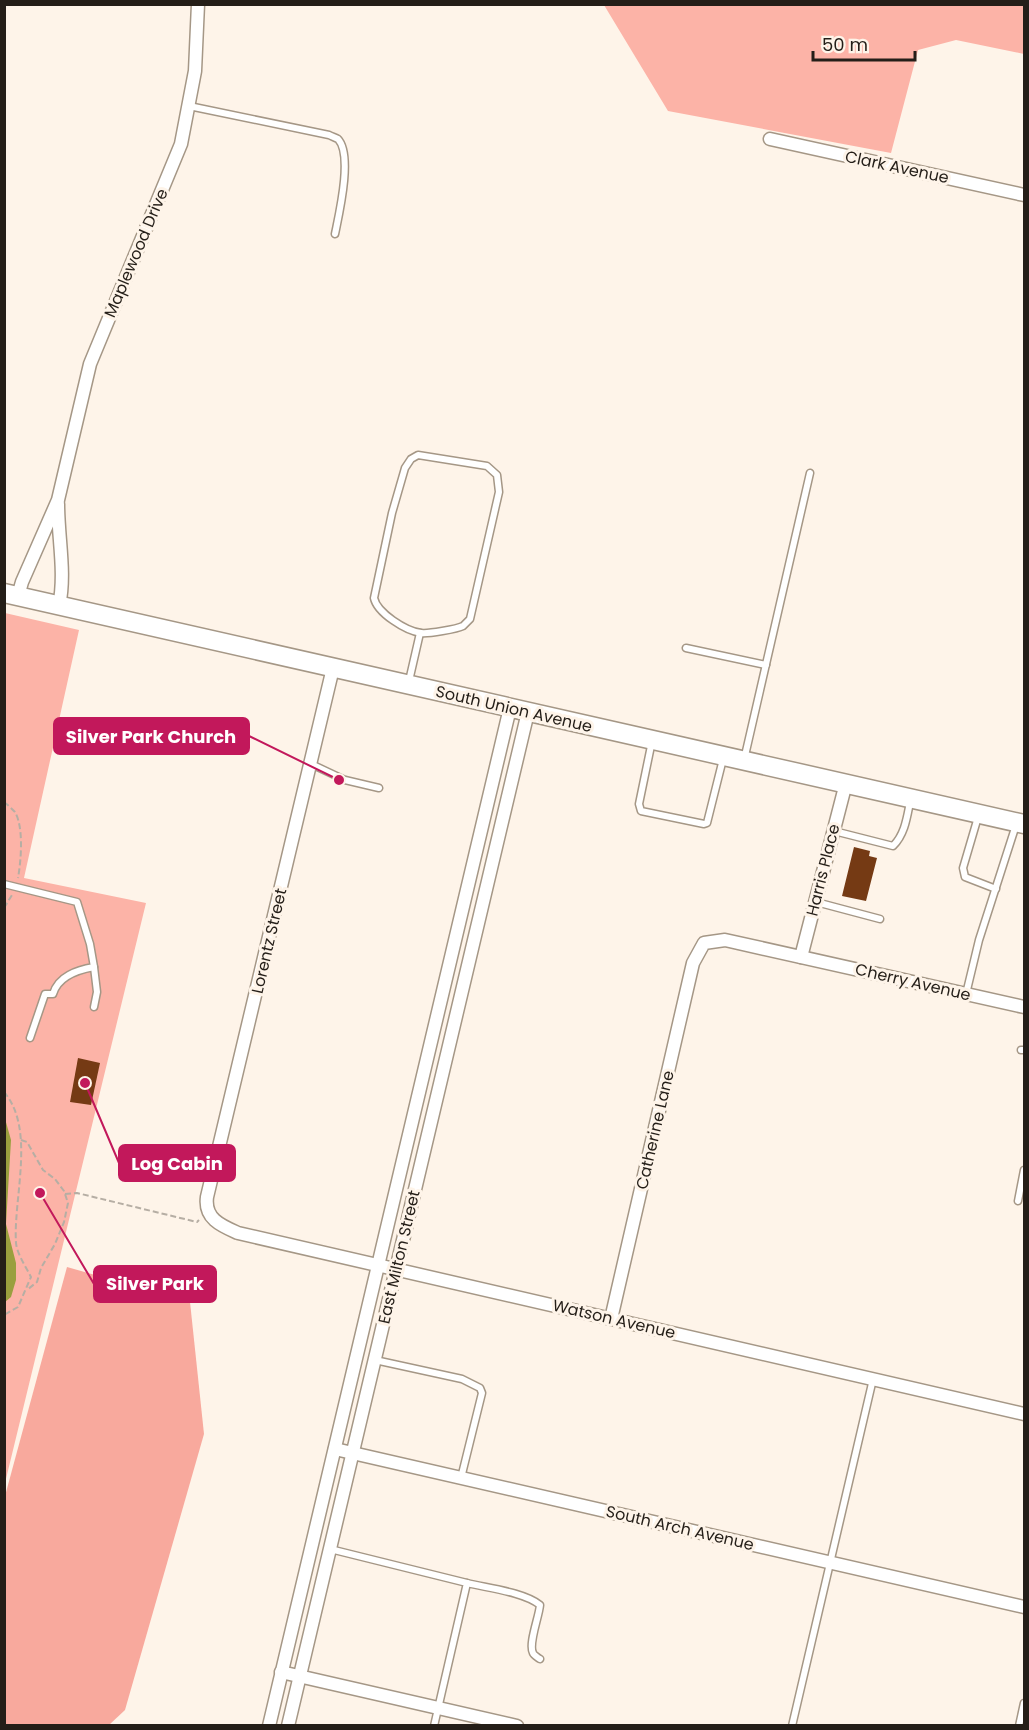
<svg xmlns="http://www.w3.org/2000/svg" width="1029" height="1730" font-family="Poppins,sans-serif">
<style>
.green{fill:#fcb3a7}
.forest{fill:#f8a99d}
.water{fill:#9a9f3e}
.building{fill:#753a14}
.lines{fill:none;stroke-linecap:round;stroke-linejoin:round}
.service-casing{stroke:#a59786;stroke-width:9}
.minor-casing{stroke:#a59786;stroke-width:15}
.secondary-casing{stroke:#a59786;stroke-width:21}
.path{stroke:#b6aea4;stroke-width:2;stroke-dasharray:6 3;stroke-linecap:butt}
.service{stroke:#fff;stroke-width:6}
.minor{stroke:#fff;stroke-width:12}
.secondary{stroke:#fff;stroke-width:18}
.labels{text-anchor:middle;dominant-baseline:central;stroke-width:6;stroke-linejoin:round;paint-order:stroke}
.street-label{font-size:16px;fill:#241e18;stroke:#fef4e9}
.leader{fill:none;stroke:#c2185b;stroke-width:2}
.callout-dot{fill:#c2185b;stroke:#fef4e9;stroke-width:2}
.callout{fill:#c2185b;stroke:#c2185b;stroke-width:2}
.callout-label{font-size:18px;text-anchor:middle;font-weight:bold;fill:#fff}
</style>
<rect width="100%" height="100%" fill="#fef4e9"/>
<g class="green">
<path d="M 604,5 L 1024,5 L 1024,54 L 956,40 L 918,50 L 891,153 L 668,111 Z"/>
<path d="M 5,613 L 79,630 L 24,878 L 146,903 L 5,1483 Z"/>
</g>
<path class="forest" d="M 67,1267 L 190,1302 L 204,1434 L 125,1710 L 109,1725 L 5,1725 L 5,1496 Z"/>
<path class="water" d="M 4,1115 L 11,1140 L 6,1224 L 16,1263 L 16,1280 L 11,1297 L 5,1302 Z"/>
<g class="building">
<path d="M 854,847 L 870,851 L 869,856 L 877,858 L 866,901 L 842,896 Z"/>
<path d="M 78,1058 L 100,1063 L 91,1105 L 70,1102 Z"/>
</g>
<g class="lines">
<g class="service-casing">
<g id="service">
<path d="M 189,106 L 329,135 C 331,136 336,138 338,139 C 353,155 339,214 335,234"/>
<path d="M 418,455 L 487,466 L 497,475 L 499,492 L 470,619 C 467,622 465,624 463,626 C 457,629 428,634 421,633 C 406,631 377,613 374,598 L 392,513 L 405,468 L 411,459 Z"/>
<path d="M 686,648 L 766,665"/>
<path d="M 409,681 L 420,633"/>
<path d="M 652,741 L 639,804 L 641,811 L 704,824 L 707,823 L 723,759"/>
<path d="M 744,760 L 810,473"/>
<path d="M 311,764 L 345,780 L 379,788"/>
<path d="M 978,817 L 963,868 L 965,877 L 996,889"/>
<path d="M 834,831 L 893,846 C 905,834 907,817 910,802"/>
<path d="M 4,884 L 77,902 L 90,944 L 94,967 C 77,970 58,976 53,994 L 45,994 L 30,1038"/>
<path d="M 816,902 L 880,919"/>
<path d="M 94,967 L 97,992 L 94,1007"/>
<path d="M 966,994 L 979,940 L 1016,825"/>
<path d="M 1021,1050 L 1024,1050"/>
<path d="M 1018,1201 L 1024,1170"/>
<path d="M 375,1360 L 462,1379 L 480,1388 L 482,1393 L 461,1478"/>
<path d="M 330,1549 L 467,1583 L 434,1726"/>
<path d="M 467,1583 C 487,1588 524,1592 540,1605 C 539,1617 528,1644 533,1653 C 533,1654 538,1658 540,1659"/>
<path d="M 792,1726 L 873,1379"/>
<path d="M 1019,1726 L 1024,1703"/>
</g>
</g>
<g class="minor-casing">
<g id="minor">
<path d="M 770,139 L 1024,195"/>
<path d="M 58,504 C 58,538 66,573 59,606"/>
<path d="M 18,596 L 22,582 L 58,500 L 90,364 L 181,144 L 195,71 L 198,4"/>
<path d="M 333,668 L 207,1197 C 204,1219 222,1226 238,1233 L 1024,1414"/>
<path d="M 801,957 L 846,783"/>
<path d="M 611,1319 L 693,963 L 704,943 L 725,940 L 1024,1007"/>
<path d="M 335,1449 L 1024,1607"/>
<path d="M 281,1672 L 517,1726"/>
<path d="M 269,1726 L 510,708"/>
<path d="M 288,1726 L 528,712"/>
</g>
</g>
<g class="secondary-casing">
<path id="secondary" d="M 4,593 L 1024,824"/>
</g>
<g class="path">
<path d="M 4,802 C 8,805 12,809 15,812 C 24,828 21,861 18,878"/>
<path d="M 4,908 L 12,895"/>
<path d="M 4,1092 C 36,1129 13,1198 16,1243 C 17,1254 26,1267 31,1277 L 18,1307 L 4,1315"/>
<path d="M 21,1140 L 27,1142 L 43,1170 L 55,1179 L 64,1191 L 68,1203 L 64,1222 L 55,1244 L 41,1268 L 37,1282 L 27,1290"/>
<path d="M 65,1194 L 77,1193 L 197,1222 L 199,1220"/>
</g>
<use href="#service" class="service"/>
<use href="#minor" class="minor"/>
<use href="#secondary" class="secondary"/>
</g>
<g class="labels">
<g class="street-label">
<text transform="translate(897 167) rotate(12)">Clark Avenue</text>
<text transform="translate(136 253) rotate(-67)">Maplewood Drive</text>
<text transform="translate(514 709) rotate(13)">South Union Avenue</text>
<text transform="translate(823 870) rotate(-76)">Harris Place</text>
<text transform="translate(269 941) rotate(-77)">Lorentz Street</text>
<text transform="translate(913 982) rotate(13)">Cherry Avenue</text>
<text transform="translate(655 1130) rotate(-77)">Catherine Lane</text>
<text transform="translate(399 1257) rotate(-77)">East Milton Street</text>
<text transform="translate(614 1319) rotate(13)">Watson Avenue</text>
<text transform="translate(680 1528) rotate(13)">South Arch Avenue</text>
</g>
</g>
<path class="leader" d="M339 780L249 736M85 1083L119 1163M40 1193L94 1284"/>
<g class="callout-dot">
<circle cx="339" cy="780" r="6"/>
<circle cx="85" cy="1083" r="6"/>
<circle cx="40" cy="1193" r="6"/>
</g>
<g class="callout">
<rect x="54" y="718" width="195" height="36" rx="6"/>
<rect x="119" y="1145" width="116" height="36" rx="6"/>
<rect x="94" y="1266" width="122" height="36" rx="6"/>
</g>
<g class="callout-label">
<text x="151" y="743">Silver Park Church</text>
<text x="177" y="1170">Log Cabin</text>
<text x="155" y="1290">Silver Park</text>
</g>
<rect width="1029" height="1730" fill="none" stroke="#241e18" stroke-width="12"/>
<path d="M813 51v9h102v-9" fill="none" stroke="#241e18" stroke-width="3"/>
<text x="822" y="51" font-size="18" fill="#241e18" stroke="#fef4e9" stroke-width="4.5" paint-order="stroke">50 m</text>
</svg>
